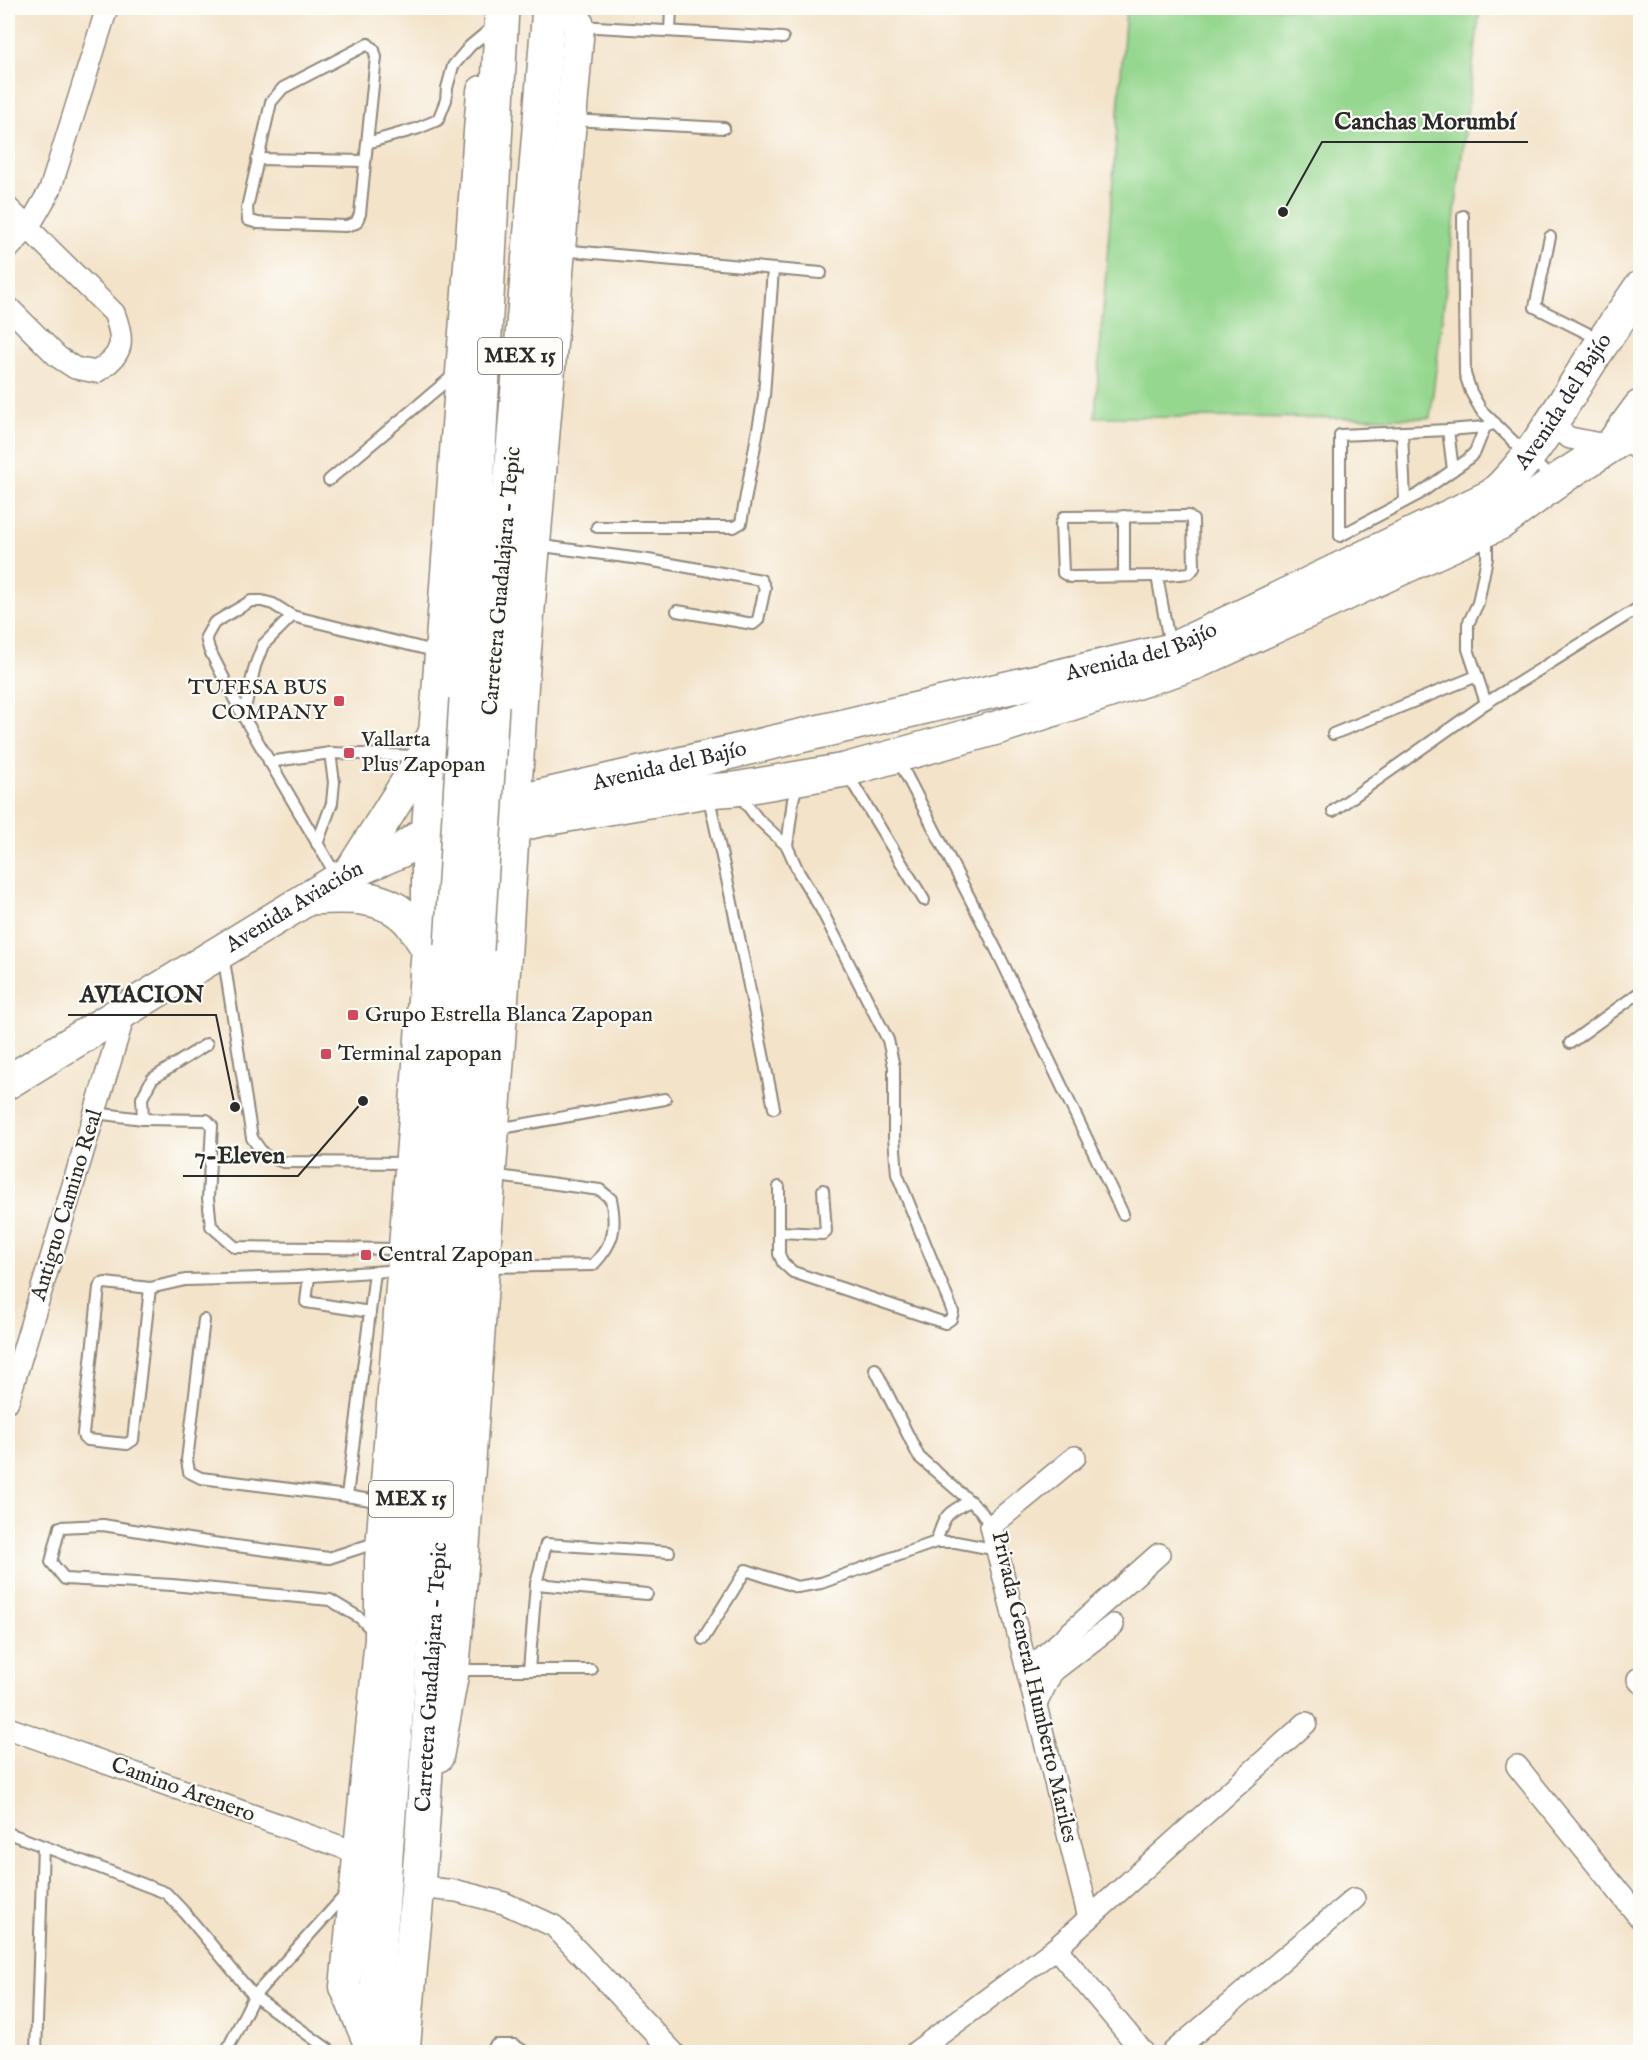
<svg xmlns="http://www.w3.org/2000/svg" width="1648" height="2060" font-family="'IM FELL English',serif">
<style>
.green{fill:#95d78f;stroke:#60815d;stroke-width:1.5}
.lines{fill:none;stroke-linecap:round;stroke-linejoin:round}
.service-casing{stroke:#8f877a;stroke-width:14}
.minor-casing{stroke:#8f877a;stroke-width:24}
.secondary-casing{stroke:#8f877a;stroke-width:33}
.primary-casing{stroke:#8f877a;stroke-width:36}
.trunk-casing{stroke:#8f877a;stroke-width:36}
.service{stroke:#fff;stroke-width:10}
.minor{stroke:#fff;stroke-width:21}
.secondary{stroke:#fff;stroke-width:30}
.primary{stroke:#fff;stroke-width:33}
.trunk{stroke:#fff;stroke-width:33}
.trunk-bridge-casing{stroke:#8f877a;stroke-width:36;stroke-linecap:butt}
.trunk-bridge{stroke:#fff;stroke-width:33}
.poi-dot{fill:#d1495b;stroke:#fdfcf7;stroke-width:2}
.labels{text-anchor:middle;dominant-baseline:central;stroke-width:4.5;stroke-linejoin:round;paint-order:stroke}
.shield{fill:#fdfcf7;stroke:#6a6a68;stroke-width:1.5}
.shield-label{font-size:21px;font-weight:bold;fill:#2b2b2b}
.street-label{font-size:22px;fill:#2b2b2b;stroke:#fdfcf7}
.poi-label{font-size:22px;fill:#2b2b2b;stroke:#fdfcf7;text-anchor:start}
.leader{fill:none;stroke:#2b2b2b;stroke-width:2}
.callout-dot{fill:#2b2b2b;stroke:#fdfcf7;stroke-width:2}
.callout-label{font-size:24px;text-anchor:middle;font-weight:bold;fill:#2b2b2b;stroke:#fdfcf7;stroke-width:4.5;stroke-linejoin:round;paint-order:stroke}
</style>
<rect width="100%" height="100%" fill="#fdfcf7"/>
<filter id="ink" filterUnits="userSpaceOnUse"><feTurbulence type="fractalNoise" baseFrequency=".0167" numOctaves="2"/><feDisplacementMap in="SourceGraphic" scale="12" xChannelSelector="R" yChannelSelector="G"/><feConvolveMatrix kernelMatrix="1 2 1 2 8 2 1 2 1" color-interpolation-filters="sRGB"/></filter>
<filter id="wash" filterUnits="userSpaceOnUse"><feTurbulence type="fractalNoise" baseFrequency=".008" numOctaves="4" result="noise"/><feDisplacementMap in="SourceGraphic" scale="24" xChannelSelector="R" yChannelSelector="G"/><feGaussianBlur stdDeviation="1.35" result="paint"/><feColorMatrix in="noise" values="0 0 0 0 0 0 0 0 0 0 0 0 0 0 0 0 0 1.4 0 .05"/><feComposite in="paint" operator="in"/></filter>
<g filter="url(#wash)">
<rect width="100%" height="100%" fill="#f3e3c9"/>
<path class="green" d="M 1126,8 L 1480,8 L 1430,418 L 1095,417 Z"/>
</g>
<g filter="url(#ink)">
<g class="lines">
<g class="service-casing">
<g id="service">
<path d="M 580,26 L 783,38"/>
<path d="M 670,31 L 671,8"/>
<path d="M 571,120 L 724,128"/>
<path d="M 367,143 L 376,57 L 374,50 L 368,44 L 283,88 L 271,102 L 247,208 L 248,220 L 258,223 L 346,226 L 356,223 L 360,214 L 367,143 L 416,129 L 438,120 L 446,100 L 447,88 L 453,66 L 470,46 L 494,26"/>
<path d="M 257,159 L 365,161"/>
<path d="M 1463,216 L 1465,374 L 1471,392 L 1481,410 L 1553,480"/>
<path d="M 1550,237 L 1535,307 L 1601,340"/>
<path d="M 560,250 L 821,273"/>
<path d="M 1485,427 L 1475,452 L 1467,460 L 1419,494 L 1340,536 L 1340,435 L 1448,430 L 1485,427 L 1495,423"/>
<path d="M 1448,430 L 1453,470"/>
<path d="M 1402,432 L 1405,501"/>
<path d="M 329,480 L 455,374"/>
<path d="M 1124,516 L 1124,576"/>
<path d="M 1188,516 L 1193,520 L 1194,568 L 1190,573 L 1157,576 L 1070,577 L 1063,573 L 1061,524 L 1064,517 Z"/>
<path d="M 597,527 L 734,527 L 741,523 L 764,396 L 773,269"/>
<path d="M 535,545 L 648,560 L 761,580 L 765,588 L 758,620 L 753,624 L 677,611"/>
<path d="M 1157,576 L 1170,647"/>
<path d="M 1486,703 L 1468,649 L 1468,624 L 1478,603 L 1487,558 L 1487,533"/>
<path d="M 243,716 L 209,649 L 206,637 L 214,623 L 251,601 L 262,601 L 273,604 L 292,616"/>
<path d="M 1333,734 L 1477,676"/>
<path d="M 898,759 L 998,953 L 1123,1214"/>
<path d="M 269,762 L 330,753"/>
<path d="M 846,772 L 924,900"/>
<path d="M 738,793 L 757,818 L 787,846 L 799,873 L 821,909 L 888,1040 L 894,1067 L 894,1137 L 897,1174 L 953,1312 L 951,1319 L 945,1323 L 793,1272 L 783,1263 L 779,1254 L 779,1187"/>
<path d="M 708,794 L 730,893 L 774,1108"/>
<path d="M 1333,811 L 1486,703 L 1640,607"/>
<path d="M 317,844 L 332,803 L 334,782 L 330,753 L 418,756"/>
<path d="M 787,846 L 793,800 L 798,782"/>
<path d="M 337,877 L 243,716 L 255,666 L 263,645 L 292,616 L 438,652"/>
<path d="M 223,954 L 252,1138 L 264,1155 L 283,1162 L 410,1163"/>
<path d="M 1570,1043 L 1640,992"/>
<path d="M 95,1113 L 143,1119 L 207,1120 L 212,1126 L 208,1198 L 211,1226 L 235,1247 L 403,1249"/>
<path d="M 143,1119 L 142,1098 L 152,1079 L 207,1044"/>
<path d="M 497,1129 L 665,1099"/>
<path d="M 779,1232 L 823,1234 L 826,1231 L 823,1190"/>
<path d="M 485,1267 L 593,1265 C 614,1243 617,1229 611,1199 L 600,1190 L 491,1175"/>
<path d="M 309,1276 L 306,1302 L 370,1312"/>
<path d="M 150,1288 L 133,1440 L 127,1444 L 88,1440 L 84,1438 L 83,1434 L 99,1288 L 101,1284 L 105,1283 L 150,1288 L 185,1280 L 297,1277 L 402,1270"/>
<path d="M 204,1320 L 187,1460 L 189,1472 L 201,1478 L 347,1496 L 375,1272"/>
<path d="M 875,1369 L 919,1457 L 980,1510 L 991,1526"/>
<path d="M 347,1496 L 382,1502"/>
<path d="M 936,1542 C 945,1516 944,1514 970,1501"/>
<path d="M 536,1584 L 546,1544 L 669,1552"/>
<path d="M 374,1632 L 360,1618 L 330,1600 L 172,1585 L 65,1579 L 51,1562 L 60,1527 L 103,1525 L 213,1543 L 329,1558 L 378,1542"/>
<path d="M 703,1639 L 746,1570 L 797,1587 L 821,1583 L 936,1542 L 956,1542 L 998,1550"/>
<path d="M 456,1670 L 591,1670"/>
<path d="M 529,1670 L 536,1584 L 647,1594"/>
<path d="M 8,1833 L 43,1846"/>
<path d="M 36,2052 L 43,1846 L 166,1893 L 185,1913 L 254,1996 L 332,2052"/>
<path d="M 226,2052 L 254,1996 L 347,1893"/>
<path d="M 490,2052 L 496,2045 L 514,2045 L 525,2052"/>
</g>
</g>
<g class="minor-casing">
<g id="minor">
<path d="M 8,208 L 114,313 C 125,341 124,355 96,372 L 75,368 L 58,357 L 8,307"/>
<path d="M 8,249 L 28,228 L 50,190 L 107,8"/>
<path d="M 1550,426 L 1570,438 L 1595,443 L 1633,445 L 1640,451"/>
<path d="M 8,1401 L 126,1009"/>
<path d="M 1075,1457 L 991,1526 L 1089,1918"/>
<path d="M 1028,1670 L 1159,1554"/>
<path d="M 1638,1679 L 1640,1682"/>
<path d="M 1036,1704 L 1052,1672 L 1113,1625"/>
<path d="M 8,1728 L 358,1853"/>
<path d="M 1517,1766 L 1640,1918"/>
<path d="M 417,1881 L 436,1889 L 457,1891 L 504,1903 L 554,1926 L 673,2052"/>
<path d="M 1056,1948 L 1143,2052"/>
<path d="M 916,2052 L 1056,1948 L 1306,1723"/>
<path d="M 1173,2052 L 1354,1899"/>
</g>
</g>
<g class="secondary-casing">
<g id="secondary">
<path d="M 438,1757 L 454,1670 L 463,1567 L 506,956 L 523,685 L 579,26 L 573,8"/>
<path d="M 372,2051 L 345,1987 L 380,1639 L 380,1561 L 427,947 L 427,828 L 482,91"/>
</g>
</g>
<g class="primary-casing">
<g id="primary">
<path d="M 477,839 L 514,826 L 539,820 L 707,791 L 735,789 L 845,770 L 1000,727 L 1195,663 L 1500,523 L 1564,476 L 1612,445 L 1640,407"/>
<path d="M 351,872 L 424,756 L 434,735"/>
<path d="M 311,898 C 345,896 387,893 411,923 C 417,931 422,939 427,947"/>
<path id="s1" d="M 8,1082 L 351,872 L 400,851 L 427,832 L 516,802 L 1171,650 L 1492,496 C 1533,459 1559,410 1589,363 C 1605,338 1623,313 1640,288"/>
</g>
</g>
<g class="trunk-casing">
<g id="trunk">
<path d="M 466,699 L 502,8"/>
<path d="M 492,705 L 549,8"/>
<path d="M 372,2052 L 451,946"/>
<path id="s2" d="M 403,2052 L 421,1851 L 477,950"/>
</g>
</g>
<use href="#service" class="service"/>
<use href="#minor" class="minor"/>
<use href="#secondary" class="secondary"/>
<use href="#primary" class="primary"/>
<use href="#trunk" class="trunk"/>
<g class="trunk-bridge-casing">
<g id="trunk-bridge">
<path d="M 451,946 L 466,699"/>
<path d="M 477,950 L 492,705"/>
</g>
</g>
<use href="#trunk-bridge" class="trunk-bridge"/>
</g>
</g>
<g class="poi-dot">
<rect x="333" y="695" width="12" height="12" rx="3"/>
<rect x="343" y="747" width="12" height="12" rx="3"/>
<rect x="347" y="1009" width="12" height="12" rx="3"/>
<rect x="320" y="1048" width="12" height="12" rx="3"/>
<rect x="360" y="1249" width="12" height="12" rx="3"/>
</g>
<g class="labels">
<g class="shield">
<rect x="478" y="338" width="84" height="36" rx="4.5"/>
<rect x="369" y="1481" width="84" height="36" rx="4.5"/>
</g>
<g class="shield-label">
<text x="520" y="356">MEX 15</text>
<text x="411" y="1499">MEX 15</text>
</g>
<g class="street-label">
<text stroke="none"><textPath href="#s1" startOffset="1730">Avenida del Bajío</textPath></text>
<text transform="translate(502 581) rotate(-85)">Carretera Guadalajara - Tepic</text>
<text stroke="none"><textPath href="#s1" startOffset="1226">Avenida del Bajío</textPath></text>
<text stroke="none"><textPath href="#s1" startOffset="740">Avenida del Bajío</textPath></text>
<text stroke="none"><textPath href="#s1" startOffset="336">Avenida Aviación</textPath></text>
<text transform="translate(67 1205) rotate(-73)">Antiguo Camino Real</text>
<text stroke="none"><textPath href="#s2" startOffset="376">Carretera Guadalajara - Tepic</textPath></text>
<text transform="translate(1034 1687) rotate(77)">Privada General Humberto Mariles</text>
<text transform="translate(183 1790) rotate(20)">Camino Arenero</text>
</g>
<g class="poi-label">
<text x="327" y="688" text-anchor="end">TUFESA BUS<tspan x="327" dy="25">COMPANY</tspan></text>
<text x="361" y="740">Vallarta<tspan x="361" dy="25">Plus Zapopan</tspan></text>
<text x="365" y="1015">Grupo Estrella Blanca Zapopan</text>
<text x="338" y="1054">Terminal zapopan</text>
<text x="378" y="1255">Central Zapopan</text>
</g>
</g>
<path class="leader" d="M1283 212L1322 142H1528M235 1107L216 1015H68M363 1101L298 1176H183"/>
<g class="callout-dot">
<circle cx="1283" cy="212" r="6"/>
<circle cx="235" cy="1107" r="6"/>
<circle cx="363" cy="1101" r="6"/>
</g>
<g class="callout-label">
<text x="1425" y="129">Canchas Morumbí</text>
<text x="142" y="1002">AVIACION</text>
<text x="240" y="1163">7-Eleven</text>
</g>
<rect width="1648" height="2060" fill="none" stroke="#fdfcf7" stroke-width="30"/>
</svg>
